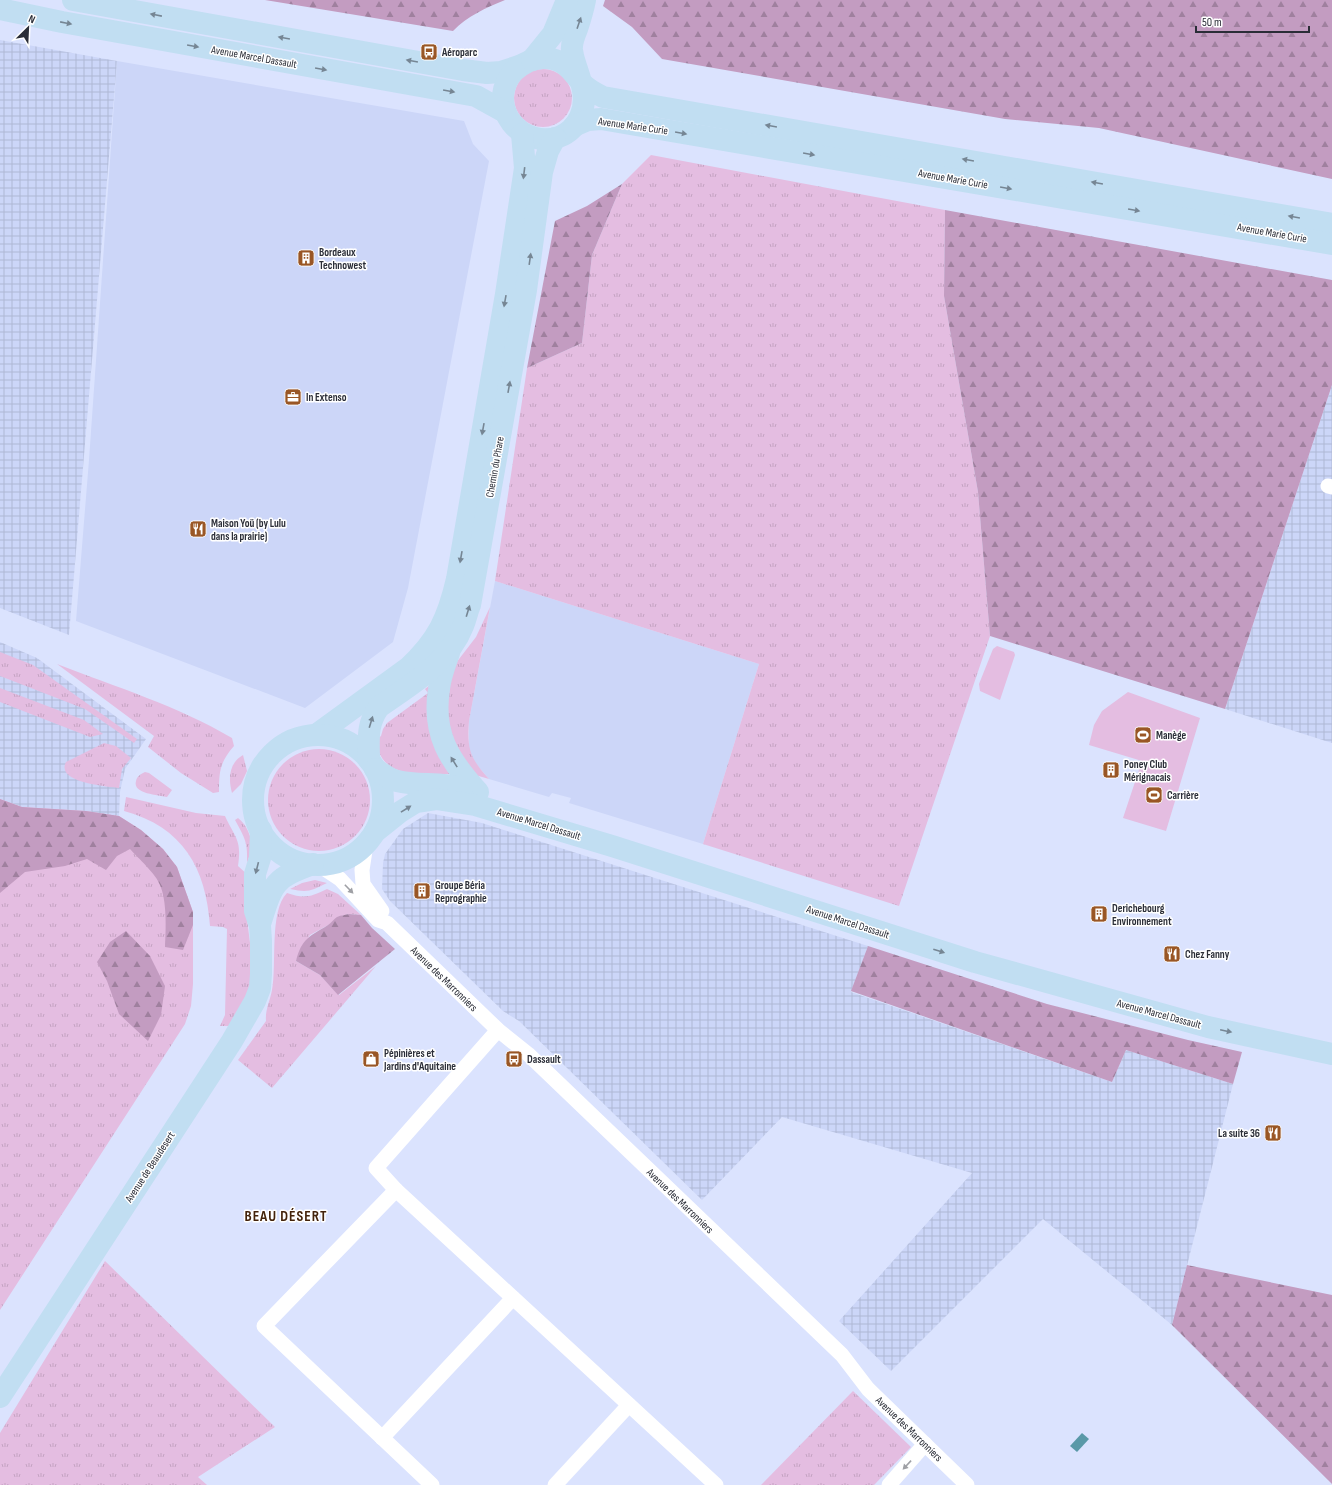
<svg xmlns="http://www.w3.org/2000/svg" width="1332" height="1485" font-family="'Sofia Sans Condensed',sans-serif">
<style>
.built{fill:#ccd6f8}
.industrial{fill:url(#industrial-grid)}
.grass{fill:url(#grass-tufts)}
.forest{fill:url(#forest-firs)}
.pitch{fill:#e4bde1}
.water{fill:#5a99a8}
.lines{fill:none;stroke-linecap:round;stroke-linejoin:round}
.street{stroke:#fff;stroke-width:15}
.secondary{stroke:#c1def2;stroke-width:22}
.oneway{fill:#768694}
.oneway2{fill:#9fa0a5}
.labels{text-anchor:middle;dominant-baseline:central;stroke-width:3;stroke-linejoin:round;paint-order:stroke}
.poi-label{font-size:11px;font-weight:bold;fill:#2a2d37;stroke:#fff;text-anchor:start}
.street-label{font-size:11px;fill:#2a2d37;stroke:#fff}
.district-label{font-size:15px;font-weight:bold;letter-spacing:1px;fill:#43230b;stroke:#fff}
</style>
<defs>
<pattern id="industrial-grid" width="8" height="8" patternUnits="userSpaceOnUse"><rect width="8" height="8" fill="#ccd6f8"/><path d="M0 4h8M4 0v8" fill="none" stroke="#afb8d5"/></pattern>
<pattern id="grass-tufts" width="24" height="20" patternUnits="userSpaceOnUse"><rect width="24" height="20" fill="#e4bde1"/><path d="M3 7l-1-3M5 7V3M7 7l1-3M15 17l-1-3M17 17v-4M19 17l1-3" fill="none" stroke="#c4a3c2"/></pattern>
<pattern id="forest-firs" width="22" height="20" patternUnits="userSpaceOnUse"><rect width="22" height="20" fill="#c39cc1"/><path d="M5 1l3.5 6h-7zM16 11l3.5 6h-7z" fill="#9f809e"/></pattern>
</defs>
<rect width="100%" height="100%" fill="#dbe3fe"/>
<g class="built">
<path d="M 117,61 L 464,121 L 473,144 L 489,161 L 408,588 L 393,642 L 305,708 L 76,621 L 89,460 Z"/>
<path d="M 495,581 L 759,664 L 703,844 L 569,803 L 571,798 L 552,793 L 549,797 L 489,779 L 475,763 L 469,749 L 469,721 Z"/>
</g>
<g class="industrial">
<path d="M 0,40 L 117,61 L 69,635 L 0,608 Z"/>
<path d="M 1332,385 L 1332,743 L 1225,709 Z"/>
<path d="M 0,642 L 37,658 L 146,739 L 125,769 L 120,792 L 119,816 L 86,811 L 22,807 L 0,799 Z"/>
<path d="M 428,813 L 482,823 L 868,946 L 851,992 L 1112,1082 L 1126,1050 L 1233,1084 L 1172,1325 L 1043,1219 L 891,1371 L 839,1321 L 972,1173 L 782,1117 L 702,1200 L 519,1021 L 503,1011 L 390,901 L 382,889 L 383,863 L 385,854 L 403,829 Z"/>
</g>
<g class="grass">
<circle cx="543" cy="98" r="29"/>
<path d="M 651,155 L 945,210 L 944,296 L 978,492 L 990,636 L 899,906 L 703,844 L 759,664 L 495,581 L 527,368 L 582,343 L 592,255 L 622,184 Z"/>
<path d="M 490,607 L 469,721 C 467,750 470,758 489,779 L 465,772 L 442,718 L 449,672 L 476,637 Z"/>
<path d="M 0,652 L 33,665 L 137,739 L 134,743 L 85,709 L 0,676 Z"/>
<path d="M 57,664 C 116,687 178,706 232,738 L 234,746 C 220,762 219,771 219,792 L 213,793 L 181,773 L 148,747 L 154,736 Z"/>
<path d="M 435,681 L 450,774 C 428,774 389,779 379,752 C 378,748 378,743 377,739 L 381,736 L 383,729 L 387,723 L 428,693 L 425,689 Z"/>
<path d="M 0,688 L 84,720 L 103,734 L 90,737 L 0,702 Z"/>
<path d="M 104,743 L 116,746 L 131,758 L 122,769 L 119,788 C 108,786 55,783 66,762 Z"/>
<circle cx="319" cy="800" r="51"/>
<path d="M 243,755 L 247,771 L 241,784 L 232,793 C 228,778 229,763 243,755 Z"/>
<path d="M 145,772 L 149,773 L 172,790 L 167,797 C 159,795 132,794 136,781 C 137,776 141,774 145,772 Z"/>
<path d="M 126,797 L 196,813 L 225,816 C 235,838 242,839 238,866 L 249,876 L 246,911 L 251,951 L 250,988 L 234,1026 L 220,1026 L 225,1015 L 227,929 L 223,927 L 210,926 C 206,868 183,827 124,811 Z"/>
<path d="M 0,799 L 22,807 L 86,811 L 119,816 L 141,830 L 163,849 L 177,867 L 193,912 L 193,984 L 191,1006 L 185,1024 L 0,1310 Z"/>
<path d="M 238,818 C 247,825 250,835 253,846 L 247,863 C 248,843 245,838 235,820 Z"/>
<path d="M 315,880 L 327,883 C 311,891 308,893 290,889 L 302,883 Z"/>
<path d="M 327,889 L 338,894 L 361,915 L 349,914 L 338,917 L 330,924 L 310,935 L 296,961 L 320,975 L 339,995 L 376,966 L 272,1088 L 238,1060 L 266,1021 C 265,1010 270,1001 272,990 C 277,965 269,911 287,893 C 305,899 310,897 327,889 Z"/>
<path d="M 105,1261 L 275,1427 L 198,1477 L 207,1485 L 0,1485 L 0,1433 Z"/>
<path d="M 853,1391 L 911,1447 L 874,1485 L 761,1485 Z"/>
</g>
<g class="forest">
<path d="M 265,0 L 505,0 C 486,8 467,16 453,31 Z"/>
<path d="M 605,0 L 1332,0 L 1332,179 L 1099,128 L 1005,119 L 662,59 L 632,27 L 603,6 Z"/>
<path d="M 622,184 L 592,255 L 582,343 L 527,368 L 555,221 L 587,206 Z"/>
<path d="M 945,210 L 1332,280 L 1332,385 L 1225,709 L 990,636 L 978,492 L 944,296 Z"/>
<path d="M 0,799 L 22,807 L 86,811 L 119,816 L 141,830 L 163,849 L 177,867 L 193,912 L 193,925 L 183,950 L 165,947 C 166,929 167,901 160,885 C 156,874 138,858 130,849 L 117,856 L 106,870 L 87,859 L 65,866 L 25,872 L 0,893 Z"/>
<path d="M 349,914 L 361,915 L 372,928 L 395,949 L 338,995 L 320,975 L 296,961 C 302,938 309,937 328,925 C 331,923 334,919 337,917 C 341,915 346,915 349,914 Z"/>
<path d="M 126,931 L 150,956 L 165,986 L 161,1015 L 148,1041 L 119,1014 L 107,981 L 97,962 L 110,942 Z"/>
<path d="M 868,946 L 1047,1004 L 1188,1040 L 1242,1052 L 1233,1084 L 1126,1050 L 1112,1082 L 851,991 Z"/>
<path d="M 1187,1265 L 1332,1295 L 1332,1484 L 1172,1325 Z"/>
</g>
<g class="pitch">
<path d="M 997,646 L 1014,652 L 1015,655 L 1000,700 L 980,691 L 979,684 L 993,649 Z"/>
<path d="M 1128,692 L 1200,718 L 1166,831 L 1123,818 L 1142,761 L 1089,745 L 1094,725 L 1102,711 Z"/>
</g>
<path class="water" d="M 1082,1433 L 1089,1439 L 1077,1452 L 1070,1446 Z"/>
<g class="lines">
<g class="street">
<path d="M 1328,486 L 1332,487"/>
<path d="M 366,844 L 362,870 L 363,884 L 382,911"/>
<path d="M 319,865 L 340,879 L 378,920 L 387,923 L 498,1030 L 528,1054 L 842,1355 L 868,1389 L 967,1485"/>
<path d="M 498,1030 L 376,1168 L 396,1190 L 716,1485"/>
<path d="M 396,1190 L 264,1326 L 432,1485"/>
<path d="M 382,1438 L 513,1298"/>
<path d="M 555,1485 L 629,1405"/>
<path d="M 889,1485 L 925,1444"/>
</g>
<g class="secondary">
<path d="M 73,0 L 463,70 L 487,73 L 501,72 L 519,66"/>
<path d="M 585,0 C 583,10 580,20 577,29 C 575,34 572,41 572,47 C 571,49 573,53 573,56 C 578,76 590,96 580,117 C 561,157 501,139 503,95 C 504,87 508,77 514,71 C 523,63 535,57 547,58 C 566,61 570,69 581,82 C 587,89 595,93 603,97 L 1332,224"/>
<path d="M 0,9 L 62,22 L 476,96 L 505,112"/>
<path d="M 532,60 L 553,34 L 567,0"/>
<path d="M 574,126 L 588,120 L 601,119 L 1332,244"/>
<path d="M 449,653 C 445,665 440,677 439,689 C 432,734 449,760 478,792"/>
<path d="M 316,735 L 408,668 C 438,640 448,618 457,579 L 506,294 L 525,168 L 522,134"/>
<circle cx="318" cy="800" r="65"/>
<path d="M 369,760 C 369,740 366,725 379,707 C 410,685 448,664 463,626 C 466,619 467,612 470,605 L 526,290 L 542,172 L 548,151 L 555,138"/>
<path d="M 375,769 C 382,773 388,779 397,781 C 418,786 440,782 462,788"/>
<path d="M 375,832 L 400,812 L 416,802 L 436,799 L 475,805 L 612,846 L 975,962 L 1208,1027 L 1332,1054"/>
<path d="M 261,921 C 273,882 275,878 313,864"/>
<path d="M 0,1397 L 232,1041 L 255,1001 L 260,988 L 261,974 L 261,941 L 260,926 L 255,911 L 255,874 L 260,858 L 261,830"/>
</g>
</g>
<defs><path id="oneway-solid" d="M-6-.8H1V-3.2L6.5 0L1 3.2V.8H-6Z"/></defs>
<g class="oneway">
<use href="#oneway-solid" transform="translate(156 15) rotate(-169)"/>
<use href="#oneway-solid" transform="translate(66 23) rotate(11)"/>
<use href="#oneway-solid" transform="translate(579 23) rotate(-71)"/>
<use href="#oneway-solid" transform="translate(284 38) rotate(-170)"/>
<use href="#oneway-solid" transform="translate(193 46) rotate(10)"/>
<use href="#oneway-solid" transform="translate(412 61) rotate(-170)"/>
<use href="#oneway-solid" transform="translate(321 69) rotate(10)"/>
<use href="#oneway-solid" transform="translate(449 91) rotate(10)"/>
<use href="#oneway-solid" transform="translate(771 126) rotate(-170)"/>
<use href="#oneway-solid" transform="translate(681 133) rotate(10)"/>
<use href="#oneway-solid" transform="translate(809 154) rotate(10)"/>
<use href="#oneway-solid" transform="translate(968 160) rotate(-170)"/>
<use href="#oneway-solid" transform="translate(524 173) rotate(97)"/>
<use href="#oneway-solid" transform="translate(1097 183) rotate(-170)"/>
<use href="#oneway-solid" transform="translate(1006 188) rotate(10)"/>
<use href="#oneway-solid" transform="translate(1134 210) rotate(10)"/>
<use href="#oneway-solid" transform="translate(1294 217) rotate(-170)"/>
<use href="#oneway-solid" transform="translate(530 259) rotate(-82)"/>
<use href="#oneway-solid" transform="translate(505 301) rotate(100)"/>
<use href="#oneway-solid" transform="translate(509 387) rotate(-80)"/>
<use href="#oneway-solid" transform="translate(483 429) rotate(100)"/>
<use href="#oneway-solid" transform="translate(461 557) rotate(100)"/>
<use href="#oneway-solid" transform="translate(468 611) rotate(-73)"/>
<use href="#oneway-solid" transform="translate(371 722) rotate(-73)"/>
<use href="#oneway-solid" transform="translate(454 762) rotate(-122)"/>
<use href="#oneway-solid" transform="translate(406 809) rotate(-32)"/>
<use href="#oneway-solid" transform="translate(257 868) rotate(104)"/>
<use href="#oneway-solid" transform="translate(939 951) rotate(18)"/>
<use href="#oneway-solid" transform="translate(1226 1031) rotate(12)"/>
</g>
<g class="oneway2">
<use href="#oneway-solid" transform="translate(349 889) rotate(46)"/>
<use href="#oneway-solid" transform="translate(907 1465) rotate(133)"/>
</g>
<defs>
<g id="bus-square" transform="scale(0.9)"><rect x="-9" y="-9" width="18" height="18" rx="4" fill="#995625" stroke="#fff"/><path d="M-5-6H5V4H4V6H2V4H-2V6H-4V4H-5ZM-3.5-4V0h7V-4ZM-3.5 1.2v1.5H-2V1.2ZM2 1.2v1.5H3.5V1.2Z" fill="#fff"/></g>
<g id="building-square" transform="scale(0.9)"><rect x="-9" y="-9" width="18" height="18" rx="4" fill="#995625" stroke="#fff"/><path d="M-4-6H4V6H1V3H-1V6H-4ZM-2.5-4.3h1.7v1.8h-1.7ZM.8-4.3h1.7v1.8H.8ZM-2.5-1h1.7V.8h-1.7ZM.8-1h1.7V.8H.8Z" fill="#fff"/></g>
<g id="office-square" transform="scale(0.9)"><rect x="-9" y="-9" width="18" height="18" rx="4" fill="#995625" stroke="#fff"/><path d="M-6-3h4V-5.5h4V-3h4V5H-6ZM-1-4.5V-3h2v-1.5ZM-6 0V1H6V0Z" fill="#fff"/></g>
<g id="restaurant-square" transform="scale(0.9)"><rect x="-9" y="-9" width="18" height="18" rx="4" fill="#995625" stroke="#fff"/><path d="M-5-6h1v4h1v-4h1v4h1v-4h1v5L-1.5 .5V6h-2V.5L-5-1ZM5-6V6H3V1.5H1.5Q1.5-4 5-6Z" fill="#fff"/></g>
<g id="stadium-square" transform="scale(0.9)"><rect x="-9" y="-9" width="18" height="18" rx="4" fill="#995625" stroke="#fff"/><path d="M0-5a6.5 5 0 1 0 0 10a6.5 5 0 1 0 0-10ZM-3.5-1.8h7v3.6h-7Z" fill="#fff"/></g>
<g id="shop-square" transform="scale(0.9)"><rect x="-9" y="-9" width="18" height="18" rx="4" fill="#995625" stroke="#fff"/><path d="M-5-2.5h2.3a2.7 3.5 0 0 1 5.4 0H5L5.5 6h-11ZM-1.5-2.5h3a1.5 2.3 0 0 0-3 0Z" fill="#fff"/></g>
</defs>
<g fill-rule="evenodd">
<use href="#bus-square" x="429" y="52"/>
<use href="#building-square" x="306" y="258"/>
<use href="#office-square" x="293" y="397"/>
<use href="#restaurant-square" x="198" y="529"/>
<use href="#stadium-square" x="1143" y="735"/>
<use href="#building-square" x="1111" y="770"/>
<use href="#stadium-square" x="1154" y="795"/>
<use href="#building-square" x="422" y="891"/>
<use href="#building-square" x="1099" y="914"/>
<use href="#restaurant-square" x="1172" y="954"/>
<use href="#shop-square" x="371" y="1059"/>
<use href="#bus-square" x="514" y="1059"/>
<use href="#restaurant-square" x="1273" y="1133"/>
</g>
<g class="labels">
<g class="poi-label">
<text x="442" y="52">Aéroparc</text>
<text x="319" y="252">Bordeaux<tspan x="319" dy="13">Technowest</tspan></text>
<text x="306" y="397">In Extenso</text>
<text x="211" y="523">Maison Yoü (by Lulu<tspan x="211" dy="13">dans la prairie)</tspan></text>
<text x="1156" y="735">Manège</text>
<text x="1124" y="764">Poney Club<tspan x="1124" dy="13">Mérignacais</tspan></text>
<text x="1167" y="795">Carrière</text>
<text x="435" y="885">Groupe Béria<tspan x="435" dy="13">Reprographie</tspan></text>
<text x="1112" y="908">Derichebourg<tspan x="1112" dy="13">Environnement</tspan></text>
<text x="1185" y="954">Chez Fanny</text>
<text x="384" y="1053">Pépinières et<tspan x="384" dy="13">Jardins d'Aquitaine</tspan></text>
<text x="527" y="1059">Dassault</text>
<text x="1260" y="1133" text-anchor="end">La suite 36</text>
</g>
<g class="street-label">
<text transform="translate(254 57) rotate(10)">Avenue Marcel Dassault</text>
<text transform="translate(633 126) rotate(8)">Avenue Marie Curie</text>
<text transform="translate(953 179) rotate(10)">Avenue Marie Curie</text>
<text transform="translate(1272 233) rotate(10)">Avenue Marie Curie</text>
<text transform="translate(495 467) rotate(-80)">Chemin du Phare</text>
<text transform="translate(539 824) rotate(17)">Avenue Marcel Dassault</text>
<text transform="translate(848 922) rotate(18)">Avenue Marcel Dassault</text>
<text transform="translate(444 979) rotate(44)">Avenue des Marronniers</text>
<text transform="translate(1159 1014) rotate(15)">Avenue Marcel Dassault</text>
<text transform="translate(150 1167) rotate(-57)">Avenue de Beaudesert</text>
<text transform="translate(680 1201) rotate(44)">Avenue des Marronniers</text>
<text transform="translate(909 1429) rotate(44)">Avenue des Marronniers</text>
</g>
<g class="district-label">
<text x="286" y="1216">BEAU DÉSERT</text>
</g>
</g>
<g transform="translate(28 28) rotate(24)" stroke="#ffffff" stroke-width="3" paint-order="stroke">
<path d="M0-3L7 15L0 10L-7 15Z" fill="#2a2d37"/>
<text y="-6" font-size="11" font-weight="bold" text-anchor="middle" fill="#2a2d37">N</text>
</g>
<path d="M1196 26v6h113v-6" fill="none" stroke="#2a2d37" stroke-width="2"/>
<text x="1202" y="26" font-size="12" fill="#2a2d37" stroke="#ffffff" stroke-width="3" paint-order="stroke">50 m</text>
</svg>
